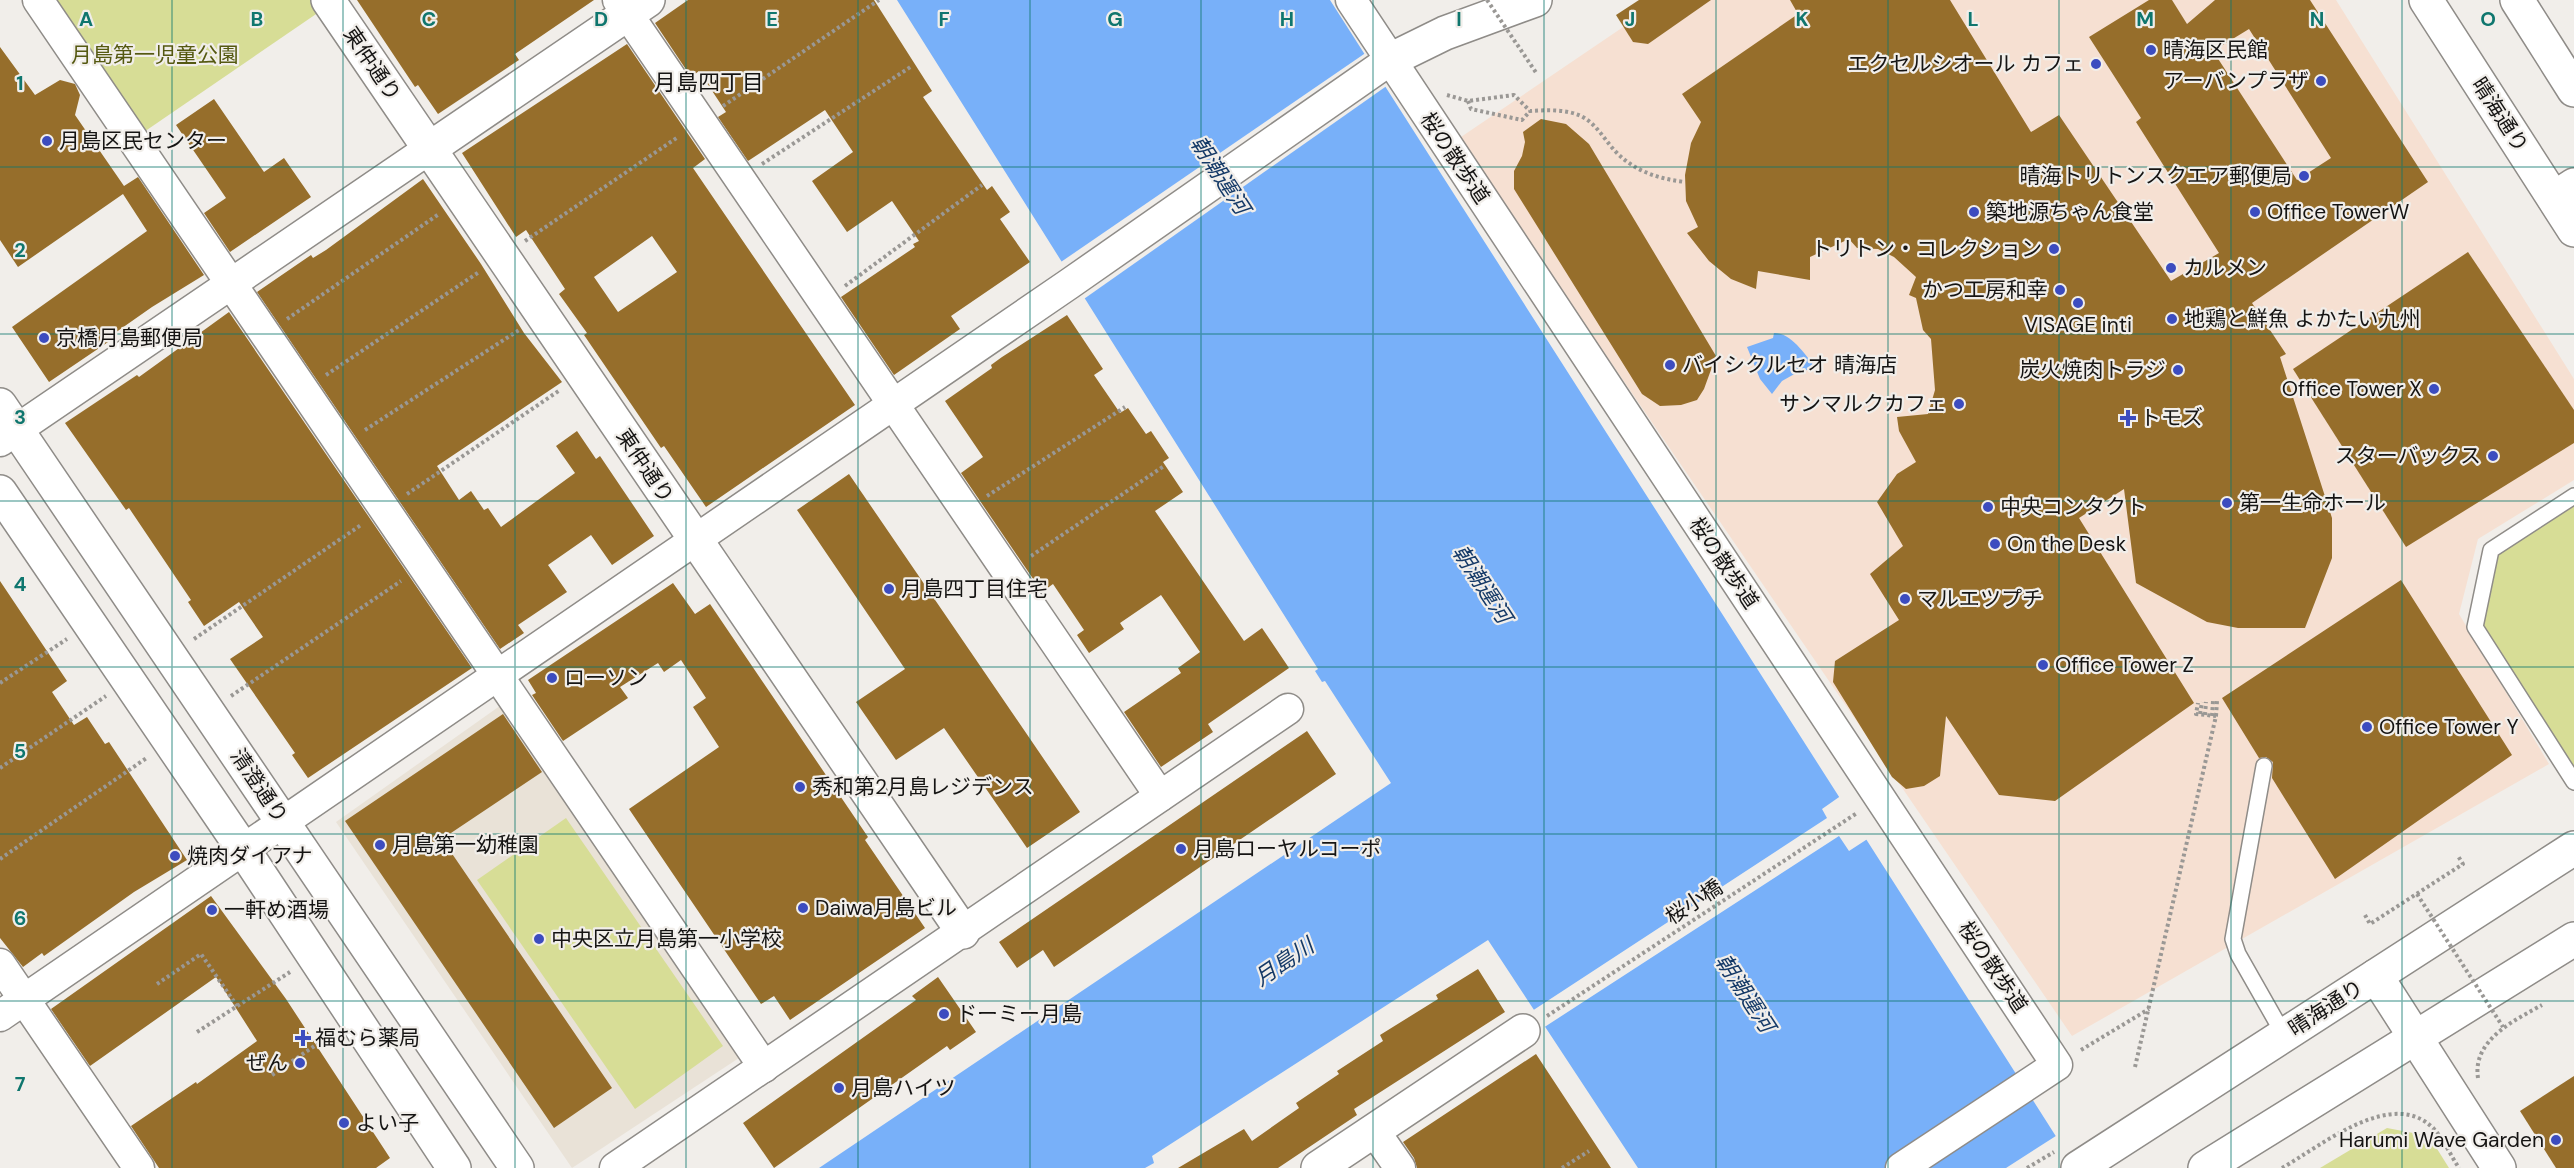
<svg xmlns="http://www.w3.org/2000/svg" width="2574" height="1168" font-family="'DM Sans','Noto Sans JP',sans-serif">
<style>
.commercial{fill:#f6e0d2}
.built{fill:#e9e2d7}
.green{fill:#d7dd96}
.water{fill:#78b0f9}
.pier{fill:#f1eeea}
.building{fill:#966e2b;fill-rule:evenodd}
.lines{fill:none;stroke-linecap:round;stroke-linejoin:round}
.lane-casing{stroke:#8f8c88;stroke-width:18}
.street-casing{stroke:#8f8c88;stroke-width:33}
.secondary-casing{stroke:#8f8c88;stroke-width:36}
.primary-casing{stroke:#8f8c88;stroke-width:36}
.path{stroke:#9a9895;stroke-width:4;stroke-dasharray:3 3;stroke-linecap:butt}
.lane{stroke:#fff;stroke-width:15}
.street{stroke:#fff;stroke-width:30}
.secondary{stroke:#fff;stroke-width:33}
.primary{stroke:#fff;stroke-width:33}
.path-bridge{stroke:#9a9895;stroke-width:4;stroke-dasharray:3 3;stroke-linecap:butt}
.grid{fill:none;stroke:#0f766e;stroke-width:1.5;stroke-opacity:0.55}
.poi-dot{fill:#3c4cbf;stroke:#f1eeea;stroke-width:2}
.labels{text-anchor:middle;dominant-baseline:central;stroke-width:4.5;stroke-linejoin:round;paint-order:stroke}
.poi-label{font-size:21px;fill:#151413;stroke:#f1eeea;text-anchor:start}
.park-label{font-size:21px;fill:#555911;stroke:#f1eeea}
.street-label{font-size:21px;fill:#151413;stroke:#f1eeea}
.neighbourhood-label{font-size:22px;fill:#151413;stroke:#f1eeea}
.water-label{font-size:22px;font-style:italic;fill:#143967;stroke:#f1eeea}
.grid-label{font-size:20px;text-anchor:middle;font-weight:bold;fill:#0f766e;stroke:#f1eeea;stroke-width:4.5;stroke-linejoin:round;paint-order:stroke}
</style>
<rect width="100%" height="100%" fill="#f1eeea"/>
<path class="commercial" d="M 1663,0 L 2336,0 L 2574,379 L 2574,480 L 2478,539 L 2459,614 L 2549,764 L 2072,1036 L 1458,139 Z"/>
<path class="built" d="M 504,703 L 742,1056 L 572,1168 L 336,822 Z"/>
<g class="green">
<path d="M 50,0 L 315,0 L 322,10 L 141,134 Z"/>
<path d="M 2574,496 L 2574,780 L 2475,627 L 2491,550 Z"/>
<path d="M 566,818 L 723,1046 L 635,1109 L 477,880 Z"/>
<path d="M 2387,1128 L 2429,1136 L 2449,1168 L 2320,1168 Z"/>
</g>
<g class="water">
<path d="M 897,0 L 1330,0 L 2057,1138 L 2045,1146 L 2059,1168 L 1638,1168 L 1488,940 L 1152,1156 L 1154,1163 L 1145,1168 L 819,1168 L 1391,783 L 1325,681 L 1322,682 L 1315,671 L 1318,669 Z"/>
<path d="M 1774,333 C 1791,332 1806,356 1816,368 L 1798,372 L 1782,381 L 1772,394 L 1760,379 L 1747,347 L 1773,338 Z"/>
</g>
<g class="pier">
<path d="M 1367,52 L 1388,85 L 1081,301 L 1058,264 Z"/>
<path d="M 1842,795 L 1869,838 L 1849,851 L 1839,836 L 1543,1028 L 1532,1011 L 1827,818 L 1822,809 Z"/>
<path d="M 2059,1134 L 2060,1140 L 2049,1147 L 2062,1168 L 2006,1168 Z"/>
</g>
<g class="building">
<path d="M 357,0 L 594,0 L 515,54 L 519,60 L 438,114 L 418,85 L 415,87 Z"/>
<path d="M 688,0 L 874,0 L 932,91 L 923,97 L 987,190 L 992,186 L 1010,212 L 1000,219 L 1030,262 L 951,316 L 960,329 L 894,375 L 841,297 L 915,247 L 913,244 L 919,241 L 892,201 L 847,232 L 812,181 L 853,152 L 825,110 L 748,161 L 718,117 L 726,112 L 699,71 L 691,77 L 655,23 Z"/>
<path d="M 1639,0 L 1711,0 L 1648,44 L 1633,42 L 1616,15 Z"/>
<path d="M 1790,0 L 1950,0 L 2031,132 L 2059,115 L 2171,281 L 2219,253 L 2136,122 L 2141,118 L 2089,37 L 2149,0 L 2172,0 L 2187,24 L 2215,0 L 2310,0 L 2428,182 L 2252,303 L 2286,354 L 2280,357 L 2332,518 L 2332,558 L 2305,628 L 2238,628 L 2207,622 L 2136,583 L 2124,489 L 2079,518 L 2194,703 L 2055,801 L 1999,795 L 1946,716 L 1940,776 L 1924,786 L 1906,789 L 1892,777 L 1833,682 L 1835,661 L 1899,620 L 1870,574 L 1903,546 L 1877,502 L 1897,474 L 1916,462 L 1899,431 L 1897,417 L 1928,414 L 1935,390 L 1931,339 L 1923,330 L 1916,298 L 1909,295 L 1916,277 L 1894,257 L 1878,249 L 1857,248 L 1849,239 L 1810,257 L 1810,280 L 1758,271 L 1756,289 L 1731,279 L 1709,261 L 1687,233 L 1698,227 L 1686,201 L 1685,175 L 1691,143 L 1701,122 L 1682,94 L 1798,14 ZM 2249,29 L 2331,158 L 2297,180 L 2213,51 Z"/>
<path d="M 627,44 L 705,159 L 693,168 L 855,405 L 706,507 L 664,446 L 661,448 L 584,335 L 587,333 L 559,294 L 565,289 L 526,230 L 516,237 L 462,153 ZM 652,236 L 677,272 L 618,312 L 594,277 Z"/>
<path d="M 0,47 L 35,95 L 60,80 L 75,84 L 80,95 L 75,115 L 124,186 L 138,177 L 204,275 L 152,307 L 112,335 L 114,338 L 49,382 L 12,327 L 147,231 L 123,194 L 18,267 L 0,240 Z"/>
<path d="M 214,99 L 264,172 L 284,158 L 311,197 L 230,252 L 204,213 L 226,198 L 176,125 Z"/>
<path d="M 1541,119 L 1566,124 L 1589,144 L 1716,356 L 1704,389 L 1697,400 L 1681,405 L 1660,406 L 1642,394 L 1514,189 L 1514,171 L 1522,156 L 1525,142 L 1523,132 Z"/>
<path d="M 423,179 L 481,264 L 524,333 L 562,382 L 437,466 L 459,500 L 471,491 L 484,510 L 488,508 L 501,527 L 575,473 L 556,446 L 577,431 L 596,459 L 600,456 L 654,536 L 612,565 L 591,535 L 548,565 L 567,592 L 518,625 L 524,633 L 500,649 L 257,292 L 311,255 L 313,258 L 326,250 Z"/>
<path d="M 2468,252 L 2574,410 L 2574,443 L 2406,547 L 2293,369 Z"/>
<path d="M 229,312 L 472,668 L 308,778 L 292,755 L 295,753 L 230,659 L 263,637 L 239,602 L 204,626 L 188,602 L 191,600 L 129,508 L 126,510 L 65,423 L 137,375 L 139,377 Z"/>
<path d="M 1067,315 L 1103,369 L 1094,375 L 1120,413 L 1128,408 L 1146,434 L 1151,431 L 1169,458 L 1163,462 L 1183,492 L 1155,511 L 1244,641 L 1262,628 L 1289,668 L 1208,724 L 1213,732 L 1161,767 L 1124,712 L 1181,673 L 1178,668 L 1200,652 L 1161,595 L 1120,623 L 1124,629 L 1089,653 L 1077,635 L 1084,630 L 1053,584 L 1042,592 L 961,473 L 983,457 L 945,401 L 992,368 L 991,365 L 1002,357 Z"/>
<path d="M 849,474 L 1080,812 L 1027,848 L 944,728 L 896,760 L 856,702 L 905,669 L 797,510 Z"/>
<path d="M 2401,580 L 2512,755 L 2335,879 L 2272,778 L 2273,762 L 2266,757 L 2259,758 L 2222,698 Z"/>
<path d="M 0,581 L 67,681 L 52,692 L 74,725 L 87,717 L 105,744 L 109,742 L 187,860 L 134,892 L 44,956 L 42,953 L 23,967 L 0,938 Z"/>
<path d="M 673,583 L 695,614 L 710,604 L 868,837 L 865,840 L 925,928 L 790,1020 L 774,996 L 761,1004 L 629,809 L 719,747 L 693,707 L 706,698 L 681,660 L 664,672 L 658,663 L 620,687 L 628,698 L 563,741 L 532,695 L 536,693 L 528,680 Z"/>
<path d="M 503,714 L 542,772 L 442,839 L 612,1088 L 554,1128 L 345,821 Z"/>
<path d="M 1307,731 L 1336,774 L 1054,967 L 1043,950 L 1017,968 L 999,942 Z"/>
<path d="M 211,896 L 286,999 L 390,1158 L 376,1168 L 159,1168 L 131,1126 L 196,1082 L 197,1084 L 257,1041 L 216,977 L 90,1066 L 51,1009 Z"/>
<path d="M 1478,969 L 1505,1012 L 1354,1109 L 1357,1115 L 1278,1168 L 1178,1168 L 1244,1129 L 1252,1141 L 1299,1108 L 1296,1103 L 1339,1074 L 1337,1071 L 1383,1041 L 1380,1035 L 1438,999 L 1436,995 Z"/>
<path d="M 938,977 L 976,1032 L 950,1050 L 947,1046 L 774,1168 L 743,1123 L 916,1000 L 912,996 Z"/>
<path d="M 1536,1054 L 1611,1168 L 1417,1168 L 1414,1158 L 1403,1142 Z"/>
<path d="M 2574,1076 L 2574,1168 L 2556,1168 L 2520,1111 Z"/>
</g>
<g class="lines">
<g class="lane-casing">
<g id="lane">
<path d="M 2574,496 L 2491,550 L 2475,627 L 2574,782"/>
<path d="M 2264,766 L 2233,939 L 2238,954 L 2284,1035"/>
</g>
</g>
<g class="street-casing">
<g id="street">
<path d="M 38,0 L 764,1067"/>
<path d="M 618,0 L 1160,796"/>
<path d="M 1351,0 L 2057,1065 L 1901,1168"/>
<path d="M 0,441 L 429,149"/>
<path d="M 0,964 L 139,1168"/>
<path d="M 0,1016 L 1069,284 L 1390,60"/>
<path d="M 1375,1132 L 1400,1168"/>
<path d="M 615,1168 L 1288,709"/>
</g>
</g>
<g class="secondary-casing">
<g id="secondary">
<path d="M 328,0 L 963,932"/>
<path d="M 1390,60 L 1445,33 L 1535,0"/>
<path d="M 429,149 L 648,0"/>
<path d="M 2554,198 L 2574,185"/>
<path d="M 0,405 L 517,1168"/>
<path d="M 0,492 L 243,849 L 454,1168"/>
<path d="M 2376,976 L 2499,1168"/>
<path d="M 1318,1168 L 1523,1031"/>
</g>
</g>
<g class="primary-casing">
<g id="primary">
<path d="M 2426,0 L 2574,230"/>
<path d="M 2517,0 L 2574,90"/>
<path d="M 2078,1168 L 2574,848"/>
<path d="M 2205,1168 L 2574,939"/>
</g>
</g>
<g class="path">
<path d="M 1447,95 L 1468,101 L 1514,95 L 1530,111 C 1546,110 1566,109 1581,116 C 1597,124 1605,141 1617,153 C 1636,172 1660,179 1685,182"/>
<path d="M 1468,101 L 1471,109 L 1522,120 L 1530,111"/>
<path d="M 723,106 L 879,0"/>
<path d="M 762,164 L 912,66"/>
<path d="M 525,241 L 678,137"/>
<path d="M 845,286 L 982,185"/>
<path d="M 287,319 L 439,214"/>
<path d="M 326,375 L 479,272"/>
<path d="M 365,430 L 519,330"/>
<path d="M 407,494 L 560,390"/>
<path d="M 987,496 L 1125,407"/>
<path d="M 1031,556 L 1164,466"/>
<path d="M 194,639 L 361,525"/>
<path d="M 0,683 L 67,639"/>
<path d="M 231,696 L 401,581"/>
<path d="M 2200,714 L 2202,702"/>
<path d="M 2205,715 L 2206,702"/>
<path d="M 2212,716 L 2213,701"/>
<path d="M 2216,716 L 2217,701"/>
<path d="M 0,768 L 106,696"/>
<path d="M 0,859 L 148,757"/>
<path d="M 2365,915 L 2370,924 L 2463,864 L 2458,856"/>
<path d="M 157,984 L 201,954 L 237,1006"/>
<path d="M 1547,1016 L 1857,813"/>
<path d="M 197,1032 L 290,972"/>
<path d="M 2081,1050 L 2149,1009"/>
<path d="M 2135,1067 L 2216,716 L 2196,714 L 2198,703"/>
<path d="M 272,1075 L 332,1034"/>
<path d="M 2478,1078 C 2472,1040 2515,1020 2542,1005"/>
<path d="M 1562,1168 L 1589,1151"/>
<path d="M 2027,1168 L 2054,1152"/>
<path d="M 2282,1168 C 2321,1146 2393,1086 2434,1129 C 2444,1140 2451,1156 2459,1168"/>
</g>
<use href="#lane" class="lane"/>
<use href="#street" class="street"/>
<use href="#secondary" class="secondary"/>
<use href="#primary" class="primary"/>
<g class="path-bridge">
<path d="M 1487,0 L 1537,74"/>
<path d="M 2417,894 L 2503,1027"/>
</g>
</g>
<path class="grid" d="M 172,0 L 172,1168M 343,0 L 343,1168M 515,0 L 515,1168M 686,0 L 686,1168M 858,0 L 858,1168M 1030,0 L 1030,1168M 1201,0 L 1201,1168M 1373,0 L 1373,1168M 1544,0 L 1544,1168M 1716,0 L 1716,1168M 1888,0 L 1888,1168M 2059,0 L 2059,1168M 2231,0 L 2231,1168M 2402,0 L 2402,1168M 0,167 L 2574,167M 0,334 L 2574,334M 0,501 L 2574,501M 0,667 L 2574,667M 0,834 L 2574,834M 0,1001 L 2574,1001"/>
<g class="poi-dot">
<circle cx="2151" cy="50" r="6"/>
<circle cx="2096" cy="64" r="6"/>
<circle cx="2321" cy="81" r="6"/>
<circle cx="47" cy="141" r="6"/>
<circle cx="2304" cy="176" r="6"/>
<circle cx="1974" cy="212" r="6"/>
<circle cx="2255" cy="212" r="6"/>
<circle cx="2054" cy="249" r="6"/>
<circle cx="2171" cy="268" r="6"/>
<circle cx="2060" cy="290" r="6"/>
<circle cx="2078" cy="303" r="6"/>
<circle cx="2172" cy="319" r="6"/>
<circle cx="44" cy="338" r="6"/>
<circle cx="1670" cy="365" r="6"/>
<circle cx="2178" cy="370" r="6"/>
<circle cx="2434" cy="389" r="6"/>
<circle cx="1959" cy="404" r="6"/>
<path d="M2125 409h6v6h6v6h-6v6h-6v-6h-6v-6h6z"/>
<circle cx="2493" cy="456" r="6"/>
<circle cx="2227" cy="503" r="6"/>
<circle cx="1988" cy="507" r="6"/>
<circle cx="1995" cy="544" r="6"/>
<circle cx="889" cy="589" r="6"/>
<circle cx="1905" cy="599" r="6"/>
<circle cx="2043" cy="665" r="6"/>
<circle cx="552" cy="678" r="6"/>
<circle cx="2367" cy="727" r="6"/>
<circle cx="800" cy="787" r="6"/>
<circle cx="380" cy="845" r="6"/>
<circle cx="1181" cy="849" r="6"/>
<circle cx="175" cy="856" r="6"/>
<circle cx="803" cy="908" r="6"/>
<circle cx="212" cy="910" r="6"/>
<circle cx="539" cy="939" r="6"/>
<circle cx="944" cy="1014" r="6"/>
<path d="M300 1029h6v6h6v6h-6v6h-6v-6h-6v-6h6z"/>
<circle cx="300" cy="1063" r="6"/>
<circle cx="839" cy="1088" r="6"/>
<circle cx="344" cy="1123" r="6"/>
<circle cx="2556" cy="1140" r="6"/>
</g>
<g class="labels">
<g class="poi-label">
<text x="2163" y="50">晴海区民館</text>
<text x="2084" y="64" text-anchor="end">エクセルシオール カフェ</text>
<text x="2309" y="81" text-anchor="end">アーバンプラザ</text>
<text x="59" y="141">月島区民センター</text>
<text x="2292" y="176" text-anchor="end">晴海トリトンスクエア郵便局</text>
<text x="1986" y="212">築地源ちゃん食堂</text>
<text x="2267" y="212">Office TowerW</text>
<text x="2042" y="249" text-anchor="end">トリトン・コレクション</text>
<text x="2183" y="268">カルメン</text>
<text x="2048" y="290" text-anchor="end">かつ工房和幸</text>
<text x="2184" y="319">地鶏と鮮魚 よかたい九州</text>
<text x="2078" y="325" text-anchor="middle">VISAGE inti</text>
<text x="56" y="338">京橋月島郵便局</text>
<text x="1682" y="365">バイシクルセオ 晴海店</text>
<text x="2166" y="370" text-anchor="end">炭火焼肉トラジ</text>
<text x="2422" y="389" text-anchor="end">Office Tower X</text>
<text x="1947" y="404" text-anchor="end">サンマルクカフェ</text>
<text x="2140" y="418">トモズ</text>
<text x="2481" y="456" text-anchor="end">スターバックス</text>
<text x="2239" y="503">第一生命ホール</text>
<text x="2000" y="507">中央コンタクト</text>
<text x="2007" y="544">On the Desk</text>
<text x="901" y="589">月島四丁目住宅</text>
<text x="1917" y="599">マルエツプチ</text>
<text x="2055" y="665">Office Tower Z</text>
<text x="564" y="678">ローソン</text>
<text x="2379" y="727">Office Tower Y</text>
<text x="812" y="787">秀和第2月島レジデンス</text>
<text x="392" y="845">月島第一幼稚園</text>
<text x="1193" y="849">月島ローヤルコーポ</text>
<text x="187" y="856">焼肉ダイアナ</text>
<text x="815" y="908">Daiwa月島ビル</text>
<text x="224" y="910">一軒め酒場</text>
<text x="551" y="939">中央区立月島第一小学校</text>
<text x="956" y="1014">ドーミー月島</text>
<text x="315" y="1038">福むら薬局</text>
<text x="288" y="1063" text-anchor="end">ぜん</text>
<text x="851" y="1088">月島ハイツ</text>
<text x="356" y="1123">よい子</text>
<text x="2544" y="1140" text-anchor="end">Harumi Wave Garden</text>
</g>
<g class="park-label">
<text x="155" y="55">月島第一児童公園</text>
</g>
<g class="street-label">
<text transform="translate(372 64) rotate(56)">東仲通り</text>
<text transform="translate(2500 115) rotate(57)">晴海通り</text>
<text transform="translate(1455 158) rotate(56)">桜の散歩道</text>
<text transform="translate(645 466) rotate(56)">東仲通り</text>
<text transform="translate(1724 563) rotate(56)">桜の散歩道</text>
<text transform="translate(259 786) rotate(56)">清澄通り</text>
<text transform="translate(1694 902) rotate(-33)">桜小橋</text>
<text transform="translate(1993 967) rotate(56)">桜の散歩道</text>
<text transform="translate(2326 1008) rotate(-33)">晴海通り</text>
</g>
<g class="neighbourhood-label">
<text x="709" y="82">月島四丁目</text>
</g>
<g class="water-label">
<text transform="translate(1220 175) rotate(57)">朝潮運河</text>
<text transform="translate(1482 584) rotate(57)">朝潮運河</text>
<text transform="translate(1284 962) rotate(-34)">月島川</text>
<text transform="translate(1745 993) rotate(57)">朝潮運河</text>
</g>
</g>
<g class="grid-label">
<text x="86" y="26">A</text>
<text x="257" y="26">B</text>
<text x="429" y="26">C</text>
<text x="601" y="26">D</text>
<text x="772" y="26">E</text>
<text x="944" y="26">F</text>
<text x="1115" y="26">G</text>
<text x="1287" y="26">H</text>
<text x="1459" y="26">I</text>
<text x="1630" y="26">J</text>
<text x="1802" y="26">K</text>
<text x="1973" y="26">L</text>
<text x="2145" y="26">M</text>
<text x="2317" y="26">N</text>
<text x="2488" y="26">O</text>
<text x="20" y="90">1</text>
<text x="20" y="257">2</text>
<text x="20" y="424">3</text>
<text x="20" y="591">4</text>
<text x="20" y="758">5</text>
<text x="20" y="925">6</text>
<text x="20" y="1091">7</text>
</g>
</svg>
